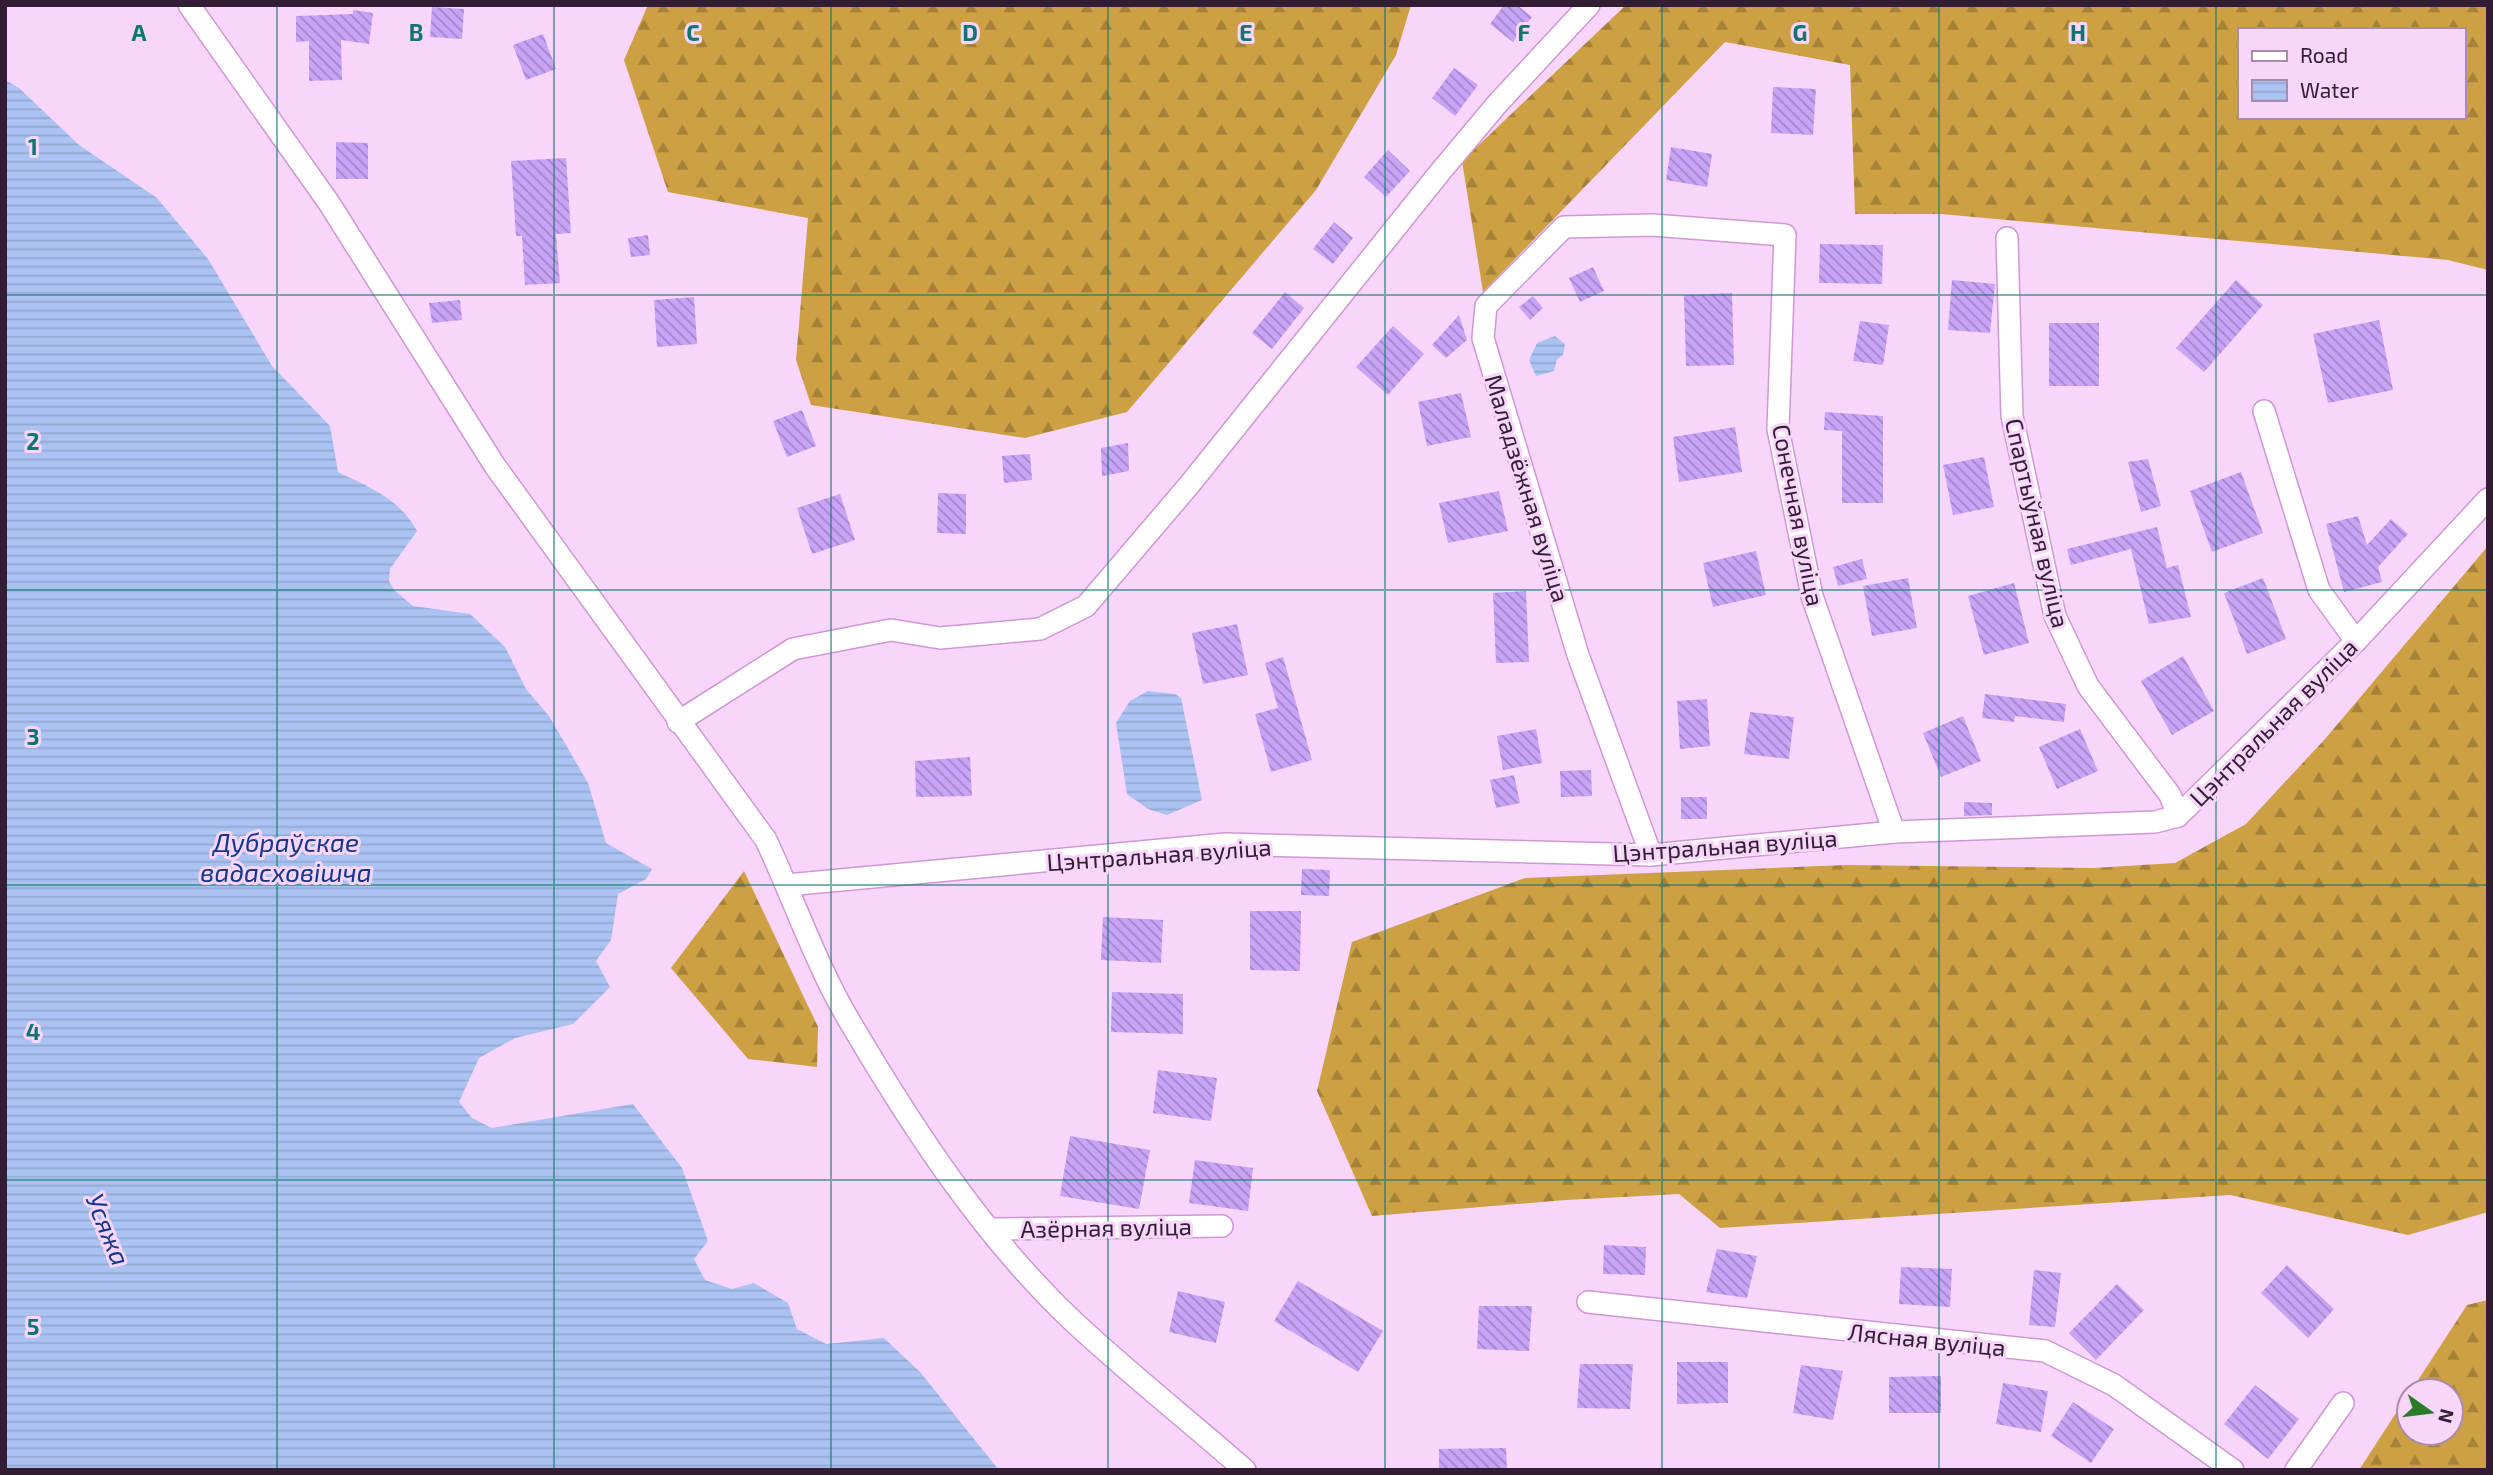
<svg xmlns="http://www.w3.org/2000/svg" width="2493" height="1475" font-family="'Exo 2',sans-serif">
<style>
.forest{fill:url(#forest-firs);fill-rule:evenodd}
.water{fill:url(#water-rules)}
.building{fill:url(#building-back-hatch)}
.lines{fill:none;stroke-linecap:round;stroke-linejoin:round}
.street-casing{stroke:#cf98d5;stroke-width:24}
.street{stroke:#fff;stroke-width:21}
.grid{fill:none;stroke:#0f766e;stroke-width:2;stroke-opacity:0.55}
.labels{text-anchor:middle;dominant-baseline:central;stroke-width:6;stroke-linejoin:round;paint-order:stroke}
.street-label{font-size:24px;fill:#321d35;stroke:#f8d5fb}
.water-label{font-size:26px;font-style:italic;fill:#12378e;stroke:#f8d5fb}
.grid-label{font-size:23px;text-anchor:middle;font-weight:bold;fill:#0f766e;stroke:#f8d5fb;stroke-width:6;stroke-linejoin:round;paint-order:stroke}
</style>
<defs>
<pattern id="forest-firs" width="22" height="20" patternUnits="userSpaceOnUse" patternTransform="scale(1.75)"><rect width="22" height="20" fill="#cca043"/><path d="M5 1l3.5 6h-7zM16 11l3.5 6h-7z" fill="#a68239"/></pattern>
<pattern id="water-rules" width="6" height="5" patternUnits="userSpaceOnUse" patternTransform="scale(1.75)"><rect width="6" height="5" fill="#aac3f2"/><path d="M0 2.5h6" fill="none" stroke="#93a7d0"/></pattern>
<pattern id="building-back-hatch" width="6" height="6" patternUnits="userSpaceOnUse" patternTransform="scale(1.75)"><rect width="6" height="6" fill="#c8a4f7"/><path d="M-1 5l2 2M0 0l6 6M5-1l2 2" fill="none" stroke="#a385c9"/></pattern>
</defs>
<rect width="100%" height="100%" fill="#f8d5fb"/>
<g class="forest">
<path d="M 648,5 L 1411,5 L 1396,55 L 1316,190 L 1127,412 L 1025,438 L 811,405 L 796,360 L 808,218 L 668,192 L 624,60 Z"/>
<path d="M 1626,5 L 2488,5 L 2488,270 L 2448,260 L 1941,214 L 1855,214 L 1850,65 L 1725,42 L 1483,292 L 1462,161 ZM 2239,30 L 2463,30 L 2463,117 L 2239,117 Z"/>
<path d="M 2488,546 L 2488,1212 L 2408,1235 L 2230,1195 L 1720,1228 L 1679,1194 L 1566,1200 L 1372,1216 L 1317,1091 L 1352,942 L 1525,878 L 1846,865 L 2093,868 L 2175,863 L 2246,824 L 2325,739 Z"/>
<path d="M 744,871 L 818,1027 L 817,1067 L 748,1059 L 671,968 Z"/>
<path d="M 2488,1300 L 2488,1470 L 2359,1470 L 2409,1393 L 2409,1433 L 2451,1433 L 2451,1391 L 2411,1391 L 2467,1305 Z"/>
</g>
<g class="water">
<path d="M 5,80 L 19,88 L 79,145 L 157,198 L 208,259 L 272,366 L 330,426 L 338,472 C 369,487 400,499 417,531 L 390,569 L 389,581 L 394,590 L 413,606 L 470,614 L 505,647 L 526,689 L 549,716 L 588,783 L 606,843 L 652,869 L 646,879 L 618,894 L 611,940 L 596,961 L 610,987 L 573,1024 L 515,1038 L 479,1058 L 459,1102 L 472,1118 L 492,1128 L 633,1104 L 682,1168 L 708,1241 L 694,1259 L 705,1280 L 732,1289 L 754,1283 L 788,1303 L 797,1329 L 826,1344 L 884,1338 L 920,1372 L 999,1470 L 5,1470 Z"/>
<path d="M 1555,336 L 1565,344 L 1563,355 L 1557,359 L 1554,371 L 1536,376 L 1529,360 L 1537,343 Z"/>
<path d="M 1148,691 L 1175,694 L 1181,698 L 1202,800 L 1167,815 L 1148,809 L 1127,794 L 1116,723 L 1130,701 Z"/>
</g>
<g class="building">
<path d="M 1504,5 L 1517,5 L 1532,17 L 1513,42 L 1490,24 Z"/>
<path d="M 432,7 L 464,9 L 462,39 L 430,37 Z"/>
<path d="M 353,10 L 373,13 L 369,44 L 341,40 L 342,80 L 309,81 L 309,41 L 296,42 L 296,16 L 353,14 Z"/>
<path d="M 543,34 L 556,69 L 526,80 L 513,45 Z"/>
<path d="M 1454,68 L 1478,85 L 1455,116 L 1432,98 Z"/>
<path d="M 1773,87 L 1816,89 L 1813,135 L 1771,133 Z"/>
<path d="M 336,142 L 368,143 L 368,179 L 336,179 Z"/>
<path d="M 1671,147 L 1712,154 L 1707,187 L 1666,180 Z"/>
<path d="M 1388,150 L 1410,171 L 1386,197 L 1364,177 Z"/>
<path d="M 566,158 L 571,233 L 556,234 L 560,283 L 525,285 L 522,236 L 516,236 L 511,161 Z"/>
<path d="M 1334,222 L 1353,238 L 1333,264 L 1313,249 Z"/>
<path d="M 648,235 L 650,255 L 631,257 L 628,238 Z"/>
<path d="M 1820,244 L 1883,245 L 1882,284 L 1819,283 Z"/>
<path d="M 1593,267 L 1604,291 L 1580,302 L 1569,278 Z"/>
<path d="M 1952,280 L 1995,284 L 1990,333 L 1948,330 Z"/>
<path d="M 2236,280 L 2263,305 L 2204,372 L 2176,348 Z"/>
<path d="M 1285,292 L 1304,308 L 1272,349 L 1252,333 Z"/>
<path d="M 1732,293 L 1734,365 L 1686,366 L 1684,295 Z"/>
<path d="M 1533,296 L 1543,308 L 1530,320 L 1519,307 Z"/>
<path d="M 694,297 L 697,344 L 657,347 L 654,300 Z"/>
<path d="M 460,300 L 462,320 L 432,323 L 429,303 Z"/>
<path d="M 1459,315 L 1467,340 L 1446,358 L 1432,345 Z"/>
<path d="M 2379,320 L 2393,390 L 2328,403 L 2313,334 Z"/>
<path d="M 1860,321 L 1889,325 L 1883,365 L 1853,361 Z"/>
<rect x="2049" y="323" width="50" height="63"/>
<path d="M 1393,326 L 1424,354 L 1388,395 L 1356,367 Z"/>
<path d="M 1461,393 L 1471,437 L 1427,446 L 1418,402 Z"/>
<path d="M 802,410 L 816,446 L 787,457 L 773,421 Z"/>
<path d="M 1825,412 L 1883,416 L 1883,503 L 1842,503 L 1842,431 L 1824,430 Z"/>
<path d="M 1735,427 L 1742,472 L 1679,482 L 1673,437 Z"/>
<path d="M 1128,443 L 1129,471 L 1102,476 L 1101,448 Z"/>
<path d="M 1030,454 L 1032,480 L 1004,483 L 1002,456 Z"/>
<path d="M 1984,457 L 1994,507 L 1953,515 L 1943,465 Z"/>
<path d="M 2148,459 L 2161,506 L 2141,512 L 2128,462 Z"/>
<path d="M 2241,472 L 2263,533 L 2212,552 L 2190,491 Z"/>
<path d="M 1499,491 L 1508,531 L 1448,543 L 1439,503 Z"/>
<path d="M 938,493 L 966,494 L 966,534 L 937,533 Z"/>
<path d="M 840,494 L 855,540 L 812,554 L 797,508 Z"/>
<path d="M 2358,516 L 2367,545 L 2391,519 L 2408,534 L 2378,567 L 2382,582 L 2344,592 L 2326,524 Z"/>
<path d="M 2157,527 L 2167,568 L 2178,565 L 2191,617 L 2149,624 L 2131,549 L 2071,565 L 2067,549 Z"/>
<path d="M 1756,551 L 1766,595 L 1713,607 L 1703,563 Z"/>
<path d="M 1862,559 L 1867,579 L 1838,586 L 1833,567 Z"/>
<path d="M 1908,578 L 1917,628 L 1872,636 L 1863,586 Z"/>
<path d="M 2263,578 L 2286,639 L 2247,654 L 2224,593 Z"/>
<path d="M 2014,583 L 2029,643 L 1984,655 L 1968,596 Z"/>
<path d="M 1526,591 L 1529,662 L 1496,663 L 1493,593 Z"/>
<path d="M 1237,624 L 1248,675 L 1203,684 L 1192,633 Z"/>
<path d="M 2183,656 L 2214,711 L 2172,735 L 2141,681 Z"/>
<path d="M 1283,657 L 1312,760 L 1271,772 L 1255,714 L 1278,708 L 1265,663 Z"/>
<path d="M 1985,694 L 2066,704 L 2064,722 L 2015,716 L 2014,722 L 1982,718 Z"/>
<path d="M 1707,699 L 1710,746 L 1680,749 L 1677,701 Z"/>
<path d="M 1750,712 L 1794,717 L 1789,759 L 1744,754 Z"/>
<path d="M 1963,716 L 1981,761 L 1941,777 L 1923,733 Z"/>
<path d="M 1536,729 L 1542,763 L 1503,770 L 1497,736 Z"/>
<path d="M 2080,729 L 2098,771 L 2057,789 L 2039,747 Z"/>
<path d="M 970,757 L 972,796 L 916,797 L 915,761 Z"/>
<path d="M 1591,770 L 1592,796 L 1561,797 L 1560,771 Z"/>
<path d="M 1514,775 L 1520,803 L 1496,808 L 1490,780 Z"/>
<rect x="1681" y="797" width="26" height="22"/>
<path d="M 1964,802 L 1992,803 L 1992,815 L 1964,816 Z"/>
<path d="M 1302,869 L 1330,870 L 1329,896 L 1301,895 Z"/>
<path d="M 1250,911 L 1301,911 L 1300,971 L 1250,970 Z"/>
<path d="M 1103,917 L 1163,920 L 1161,963 L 1101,960 Z"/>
<path d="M 1112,992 L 1183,994 L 1183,1034 L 1111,1032 Z"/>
<path d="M 1158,1070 L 1217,1078 L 1211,1121 L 1153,1113 Z"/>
<path d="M 1070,1136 L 1150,1150 L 1139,1209 L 1060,1196 Z"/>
<path d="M 1195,1160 L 1253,1168 L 1248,1211 L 1189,1203 Z"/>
<path d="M 1604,1245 L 1646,1247 L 1645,1275 L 1603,1274 Z"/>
<path d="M 1717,1249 L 1757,1256 L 1747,1298 L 1706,1292 Z"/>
<path d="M 2287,1265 L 2334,1309 L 2308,1338 L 2261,1293 Z"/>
<path d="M 1901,1267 L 1952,1269 L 1950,1307 L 1899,1304 Z"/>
<path d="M 2034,1270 L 2061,1273 L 2055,1327 L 2029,1325 Z"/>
<path d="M 1298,1281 L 1383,1331 L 1358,1372 L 1274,1321 Z"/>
<path d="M 2117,1284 L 2144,1310 L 2096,1360 L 2069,1333 Z"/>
<path d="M 1178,1291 L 1225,1302 L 1216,1343 L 1169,1332 Z"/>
<path d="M 1479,1306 L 1532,1306 L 1529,1351 L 1477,1349 Z"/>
<path d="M 1677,1362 L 1728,1362 L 1728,1403 L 1677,1404 Z"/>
<path d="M 1580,1364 L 1633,1364 L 1630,1409 L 1577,1408 Z"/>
<path d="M 1801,1365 L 1843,1371 L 1833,1420 L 1793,1413 Z"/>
<path d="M 1941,1376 L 1941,1413 L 1889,1413 L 1889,1377 Z"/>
<path d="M 2003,1383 L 2048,1391 L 2041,1432 L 1996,1424 Z"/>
<path d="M 2255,1385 L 2299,1419 L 2268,1459 L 2224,1424 Z"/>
<path d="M 2073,1402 L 2114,1429 L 2091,1463 L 2051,1436 Z"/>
<path d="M 1506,1448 L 1507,1470 L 1439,1470 L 1439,1449 Z"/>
</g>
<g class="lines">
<g class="street-casing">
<g id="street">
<path d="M 189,5 L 329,203 L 495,466 L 766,840 C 795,902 817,968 853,1027 C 915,1132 986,1240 1076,1324 C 1130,1374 1189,1421 1245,1470"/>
<path d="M 2007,238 L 2012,416 L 2055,616 L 2088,686 L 2170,795 L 2178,816"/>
<path d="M 2264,411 L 2319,590 L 2356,641"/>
<path d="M 678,722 L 793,649 L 891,630 L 940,638 L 1040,629 L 1086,606 L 1190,484 L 1441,171 L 1498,103 L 1589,5"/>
<path d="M 1651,855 L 1578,655 L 1483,338 L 1486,306 L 1564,227 L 1652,225 L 1785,235 L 1778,429 L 1812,596 L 1894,832"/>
<path d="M 787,885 L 1225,844 L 1651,855 L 1894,832 L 2155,822 L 2178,816 L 2356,641 L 2488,499"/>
<path d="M 990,1229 L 1222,1226"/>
<path d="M 1588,1302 L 2045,1351 L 2114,1385 L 2233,1470"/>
<path d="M 2296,1470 L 2343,1403"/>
</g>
</g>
<use href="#street" class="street"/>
</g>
<path class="grid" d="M 277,5 L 277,1470M 554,5 L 554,1470M 831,5 L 831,1470M 1108,5 L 1108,1470M 1385,5 L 1385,1470M 1662,5 L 1662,1470M 1939,5 L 1939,1470M 2216,5 L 2216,1470M 5,295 L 2488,295M 5,590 L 2488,590M 5,885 L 2488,885M 5,1180 L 2488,1180"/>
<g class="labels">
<g class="street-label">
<text transform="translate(1528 488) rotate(73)">Маладзёжная вуліца</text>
<text transform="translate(1799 515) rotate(79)">Сонечная вуліца</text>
<text transform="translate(2038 523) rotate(77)">Спартыўная вуліца</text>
<text transform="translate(2273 722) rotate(-45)">Цэнтральная вуліца</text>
<text transform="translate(1725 845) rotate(-4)">Цэнтральная вуліца</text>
<text transform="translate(1159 854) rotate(-4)">Цэнтральная вуліца</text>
<text transform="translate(1106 1227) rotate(-1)">Азёрная вуліца</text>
<text transform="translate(1927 1339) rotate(6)">Лясная вуліца</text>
</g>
<g class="water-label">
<text x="286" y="841">Дубраўскае<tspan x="286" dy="30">вадасховішча</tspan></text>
<text transform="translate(109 1229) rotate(68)">Усяжа</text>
</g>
</g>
<g class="grid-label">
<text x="139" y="41">A</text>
<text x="416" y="41">B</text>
<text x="693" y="41">C</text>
<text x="970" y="41">D</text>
<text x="1246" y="41">E</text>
<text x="1524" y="41">F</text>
<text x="1800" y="41">G</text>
<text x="2078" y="41">H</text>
<text x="33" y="155">1</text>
<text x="33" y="450">2</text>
<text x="33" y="745">3</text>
<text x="33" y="1040">4</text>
<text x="33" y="1335">5</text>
</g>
<rect width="2493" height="1475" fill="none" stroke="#321d35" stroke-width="14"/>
<rect x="2238" y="28" width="228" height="91" fill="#f8d5fb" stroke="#a98bac" stroke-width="2"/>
<rect x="2252" y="51" width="35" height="10" fill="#ffffff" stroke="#a98bac" stroke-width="2"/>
<text x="2300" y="63" font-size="21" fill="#321d35">Road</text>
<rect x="2252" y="80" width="35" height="21" fill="url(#water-rules)" stroke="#a98bac" stroke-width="2"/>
<text x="2300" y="98" font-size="21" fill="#321d35">Water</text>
<g transform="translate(2430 1412) rotate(104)"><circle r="33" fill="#f8d5fb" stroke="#a98bac" stroke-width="2"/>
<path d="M0-5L12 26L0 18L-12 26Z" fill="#287c29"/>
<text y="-10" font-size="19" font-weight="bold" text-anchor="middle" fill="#321d35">N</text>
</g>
</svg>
